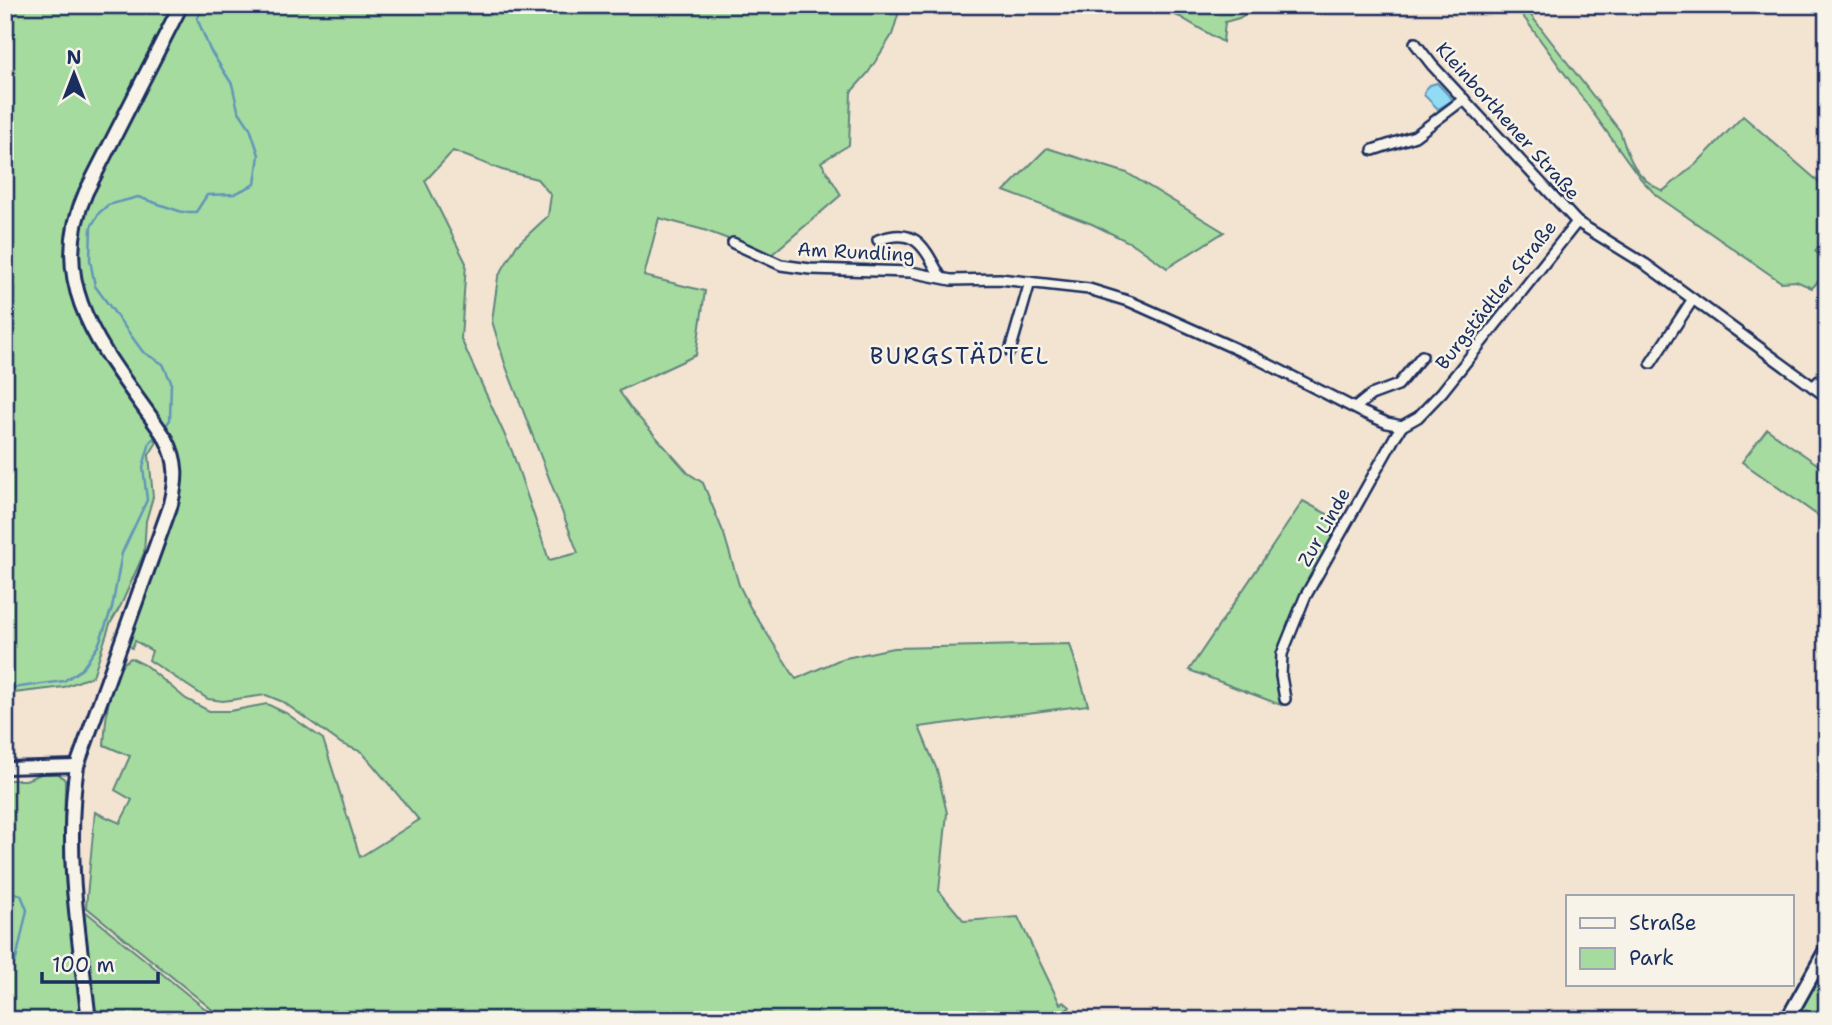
<svg xmlns="http://www.w3.org/2000/svg" width="1832" height="1025" font-family="'Shantell Sans',sans-serif">
<style>
.green{fill:#a5db9f;stroke:#60857e;stroke-width:2;fill-rule:evenodd}
.water{fill:#92dbf4;stroke:#6296b8;stroke-width:2}
.lines{fill:none;stroke-linecap:round;stroke-linejoin:round}
.stream{stroke:#6296b8;stroke-width:2.5}
.minor-casing{stroke:#1b2f5e;stroke-width:14}
.tertiary-casing{stroke:#1b2f5e;stroke-width:16}
.secondary-casing{stroke:#1b2f5e;stroke-width:18}
.minor{stroke:#f7f3e8;stroke-width:9}
.tertiary{stroke:#f7f3e8;stroke-width:10}
.secondary{stroke:#f7f3e8;stroke-width:12}
.labels{text-anchor:middle;dominant-baseline:central;stroke-width:5;stroke-linejoin:round;paint-order:stroke}
.street-label{font-size:19px;fill:#1b2f5e;stroke:#f7f3e8}
.quarter-label{font-size:23px;letter-spacing:2px;fill:#1b2f5e;stroke:#f7f3e8}
</style>
<rect width="100%" height="100%" fill="#f3e3d1"/>
<filter id="ink" filterUnits="userSpaceOnUse"><feTurbulence type="fractalNoise" baseFrequency=".0143" numOctaves="2"/><feDisplacementMap in="SourceGraphic" scale="14" xChannelSelector="R" yChannelSelector="G"/><feConvolveMatrix kernelMatrix="1 2 1 2 8 2 1 2 1" color-interpolation-filters="sRGB"/></filter>
<g filter="url(#ink)">
<g class="green">
<path d="M 5,5 L 901,5 L 892,35 L 868,73 L 851,92 L 849,145 L 821,162 L 841,195 L 771,255 L 704,230 L 659,218 L 644,276 L 705,291 L 696,355 L 619,391 L 633,411 L 688,473 L 703,483 L 724,534 L 739,585 L 750,607 L 796,679 L 841,659 L 893,648 L 1070,644 L 1088,705 L 919,727 L 937,770 L 947,813 L 939,891 L 964,921 L 1018,917 L 1060,1004 L 1064,1002 L 1070,1007 L 1055,1020 L 225,1020 L 86,907 L 95,812 L 120,823 L 132,800 L 115,790 L 130,756 L 104,745 C 106,721 107,670 131,658 L 145,665 L 186,699 L 209,711 L 230,711 L 267,704 L 286,713 L 323,739 L 360,857 L 419,820 L 362,752 L 342,744 L 283,702 L 266,695 L 223,701 L 208,699 L 149,660 L 152,651 L 135,641 L 132,648 L 125,643 L 179,499 L 182,470 L 179,457 L 101,336 L 78,276 L 76,242 L 67,237 C 59,309 112,368 149,425 L 157,442 L 149,455 L 153,497 L 146,521 L 144,553 L 121,605 L 110,624 L 93,676 L 64,687 L 5,694 ZM 453,151 L 502,170 L 537,179 L 551,195 L 548,216 L 517,245 L 498,277 L 492,321 L 505,364 L 578,553 L 549,560 L 512,451 L 461,339 L 466,263 L 425,181 Z"/>
<path d="M 1152,5 L 1183,5 L 1198,13 L 1203,5 L 1260,5 L 1239,18 L 1225,22 L 1223,42 L 1180,17 Z"/>
<path d="M 1515,5 L 1523,5 L 1620,131 C 1628,157 1636,179 1663,191 L 1697,163 L 1743,116 L 1827,189 L 1827,237 L 1815,251 L 1827,262 L 1827,272 L 1812,288 L 1796,281 L 1781,282 L 1657,196 L 1641,179 Z"/>
<path d="M 1047,148 L 1127,173 L 1224,232 L 1167,268 L 1135,245 L 1092,224 L 1004,191 Z"/>
<path d="M 1767,429 L 1827,471 L 1827,522 L 1742,462 Z"/>
<path d="M 1303,501 L 1340,521 C 1321,559 1277,632 1276,672 C 1275,683 1279,694 1281,705 L 1189,670 Z"/>
<path d="M 46,772 L 57,772 L 65,780 L 64,853 L 66,889 L 82,1020 L 5,1020 L 5,780 L 26,780 Z"/>
<path d="M 80,907 L 219,1020 L 93,1020 Z"/>
<path d="M 1827,953 L 1827,995 L 1812,1020 L 1791,1020 Z"/>
</g>
<path class="water" d="M 1437,83 L 1453,100 L 1438,109 L 1424,95 L 1425,90 L 1430,85 Z"/>
<g class="lines">
<g class="stream">
<path d="M 671,5 L 676,8 L 681,5"/>
<path d="M 164,428 L 170,420 L 171,382 L 163,364 L 143,352 L 95,286 L 90,260 L 91,227 L 99,213 L 108,205 L 138,197 L 182,212 L 196,212 L 207,195 L 234,194 L 255,184 L 259,155 L 250,128 L 238,110 L 232,84 L 210,50 L 197,18 L 206,5"/>
<path d="M 5,689 L 64,681 L 82,669 L 98,646 L 112,608 L 122,553 L 147,500 L 143,467 L 150,442 L 157,435"/>
<path d="M 5,890 L 21,895 L 27,910 L 16,960 L 5,973"/>
</g>
<g class="minor-casing">
<g id="minor">
<path d="M 1415,43 L 1432,65 L 1577,222 L 1645,264 L 1827,397"/>
<path d="M 1373,150 L 1415,136 L 1464,99"/>
<path d="M 878,240 C 916,226 924,247 940,276"/>
<path d="M 733,243 L 781,265 L 810,269 L 911,272 L 951,280 L 1000,279 L 1089,289 L 1131,302 L 1254,357 L 1362,412 L 1387,423 L 1402,426"/>
<path d="M 1010,351 L 1030,282"/>
<path d="M 1651,363 L 1693,299"/>
<path d="M 1813,387 L 1827,373"/>
<path d="M 1355,408 L 1371,395 L 1398,385 L 1422,356"/>
<path d="M 1285,699 L 1281,676 L 1282,654 L 1305,597 L 1396,435 L 1402,426 L 1418,417 L 1442,392 L 1577,222"/>
</g>
</g>
<g class="tertiary-casing">
<path id="tertiary" d="M 5,768 L 77,766"/>
</g>
<g class="secondary-casing">
<g id="secondary">
<path d="M 89,1020 C 79,936 64,850 77,766 L 171,504 C 177,479 178,462 166,439 C 114,361 41,292 86,192 L 181,5"/>
<path d="M 1787,1020 L 1827,948"/>
</g>
</g>
<use href="#minor" class="minor"/>
<use href="#tertiary" class="tertiary"/>
<use href="#secondary" class="secondary"/>
</g>
</g>
<g class="labels">
<g class="street-label">
<text transform="translate(1508 121) rotate(48)">Kleinborthener Straße</text>
<text transform="translate(856 252) rotate(3)">Am Rundling</text>
<text transform="translate(1496 295) rotate(-52)">Burgstädtler Straße</text>
<text transform="translate(1324 527) rotate(-61)">Zur Linde</text>
</g>
<g class="quarter-label">
<text x="960" y="356">BURGSTÄDTEL</text>
</g>
</g>
<rect width="1832" height="1025" fill="none" stroke="#f7f3e8" stroke-width="28"/>
<rect x="14" y="14" width="1804" height="997" fill="none" stroke="#1b2f5e" stroke-width="2.5" filter="url(#ink)"/>
<rect x="1566" y="895" width="228" height="91" fill="#f7f3e8" stroke="#9fa5b1" stroke-width="2"/>
<rect x="1580" y="918" width="35" height="10" fill="#f7f3e8" stroke="#9fa5b1" stroke-width="2"/>
<text x="1629" y="930" font-size="21" fill="#1b2f5e">Straße</text>
<rect x="1580" y="948" width="35" height="21" fill="#a5db9f" stroke="#9fa5b1" stroke-width="2"/>
<text x="1629" y="965" font-size="21" fill="#1b2f5e">Park</text>
<g transform="translate(74 74)" stroke="#f7f3e8" stroke-width="5" paint-order="stroke">
<path d="M0-5L12 26L0 18L-12 26Z" fill="#1b2f5e"/>
<text y="-10" font-size="19" font-weight="bold" text-anchor="middle" fill="#1b2f5e">N</text>
</g>
<path d="M42 972v10h116v-10" fill="none" stroke="#1b2f5e" stroke-width="3.5"/>
<text x="52" y="972" font-size="21" fill="#1b2f5e" stroke="#f7f3e8" stroke-width="5" paint-order="stroke">100 m</text>
</svg>
